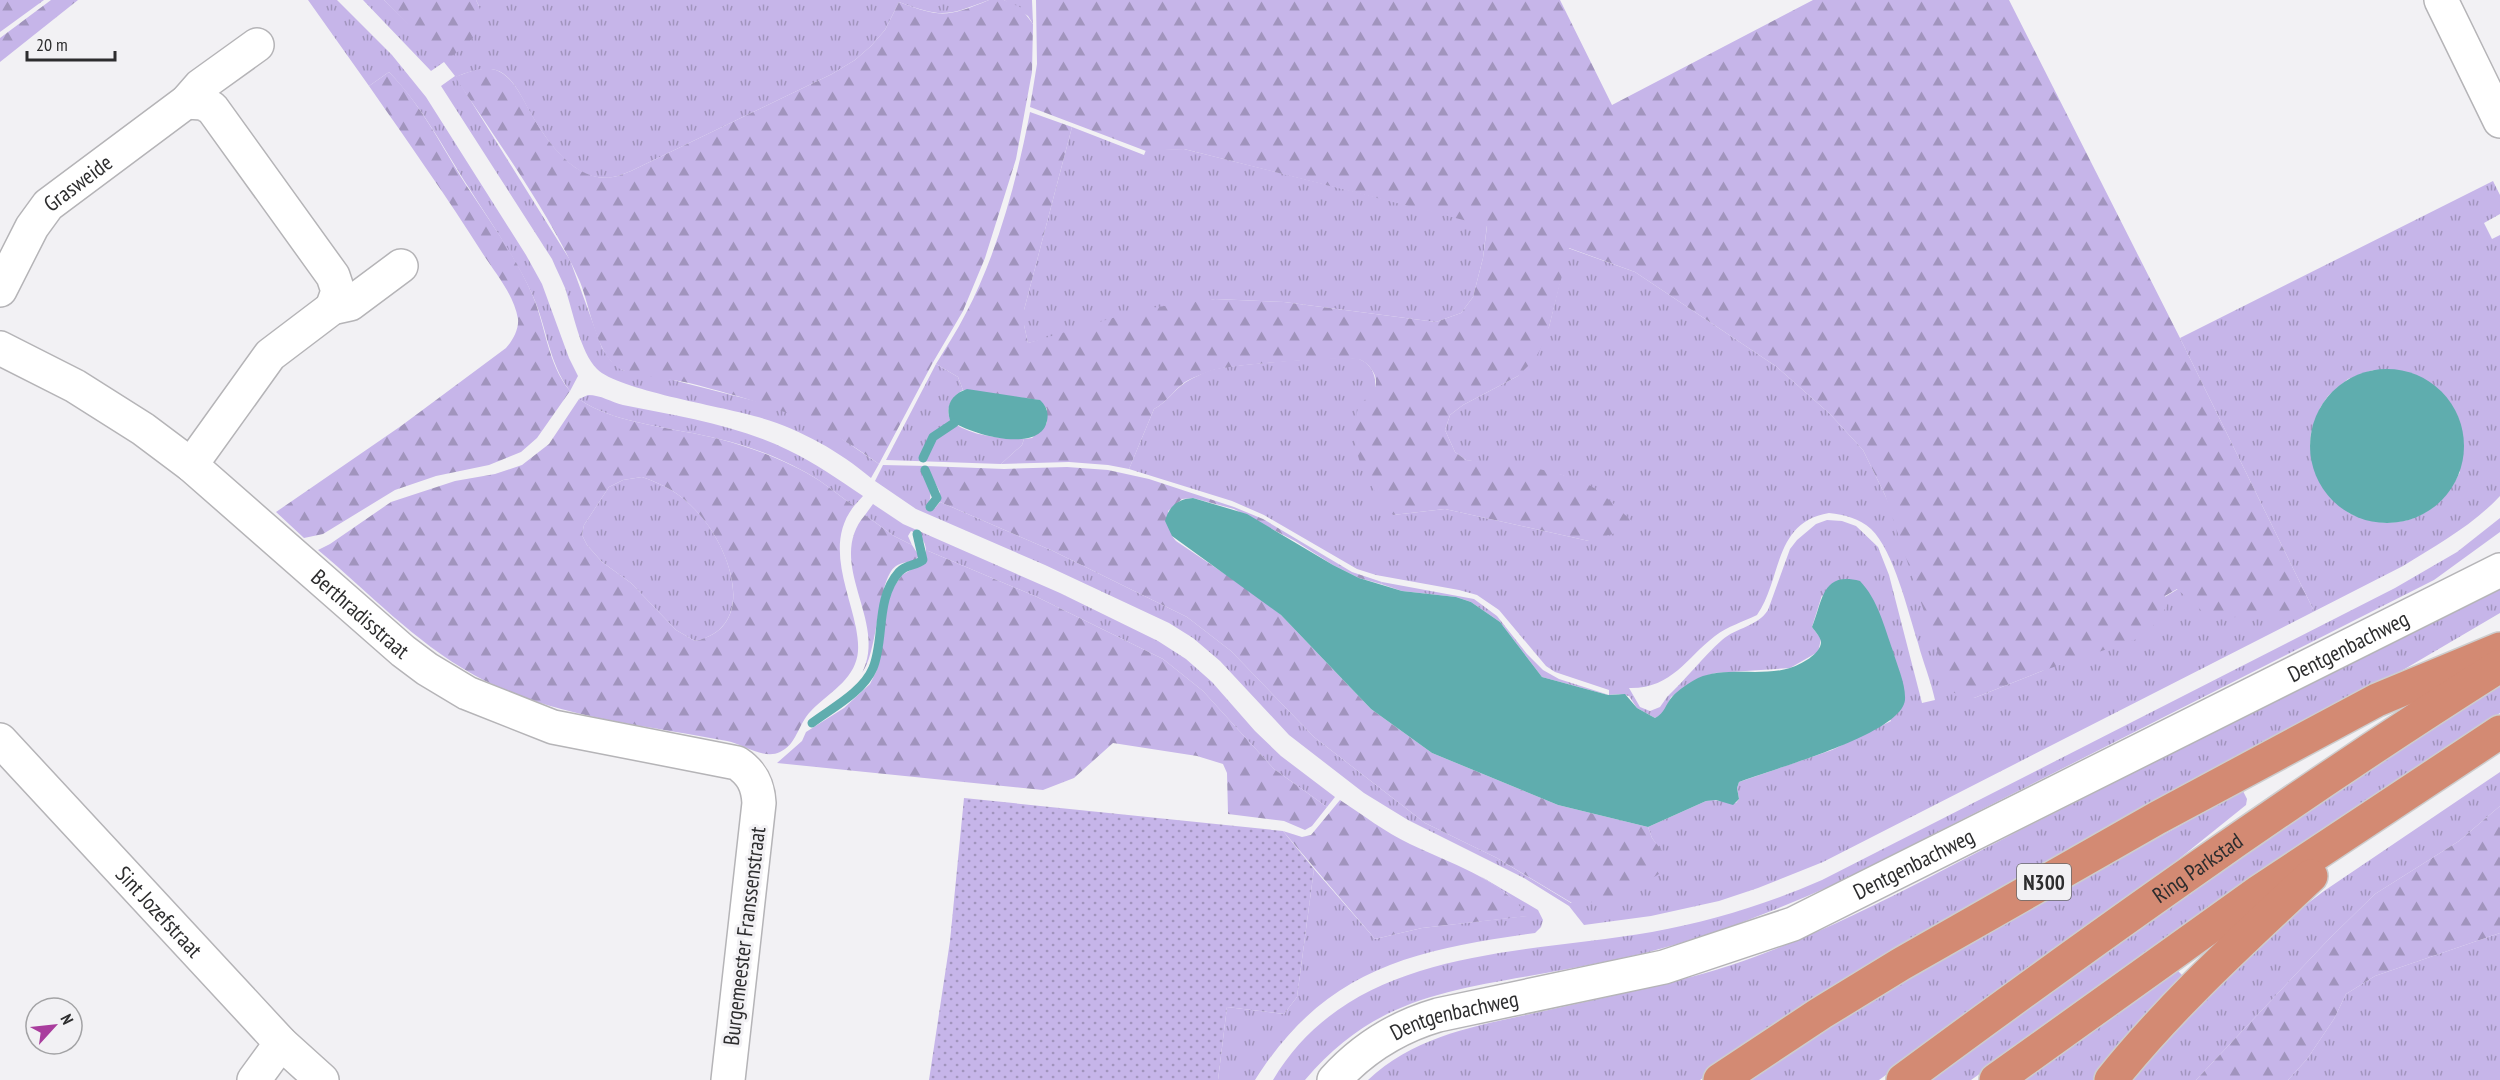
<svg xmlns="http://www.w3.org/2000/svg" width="2500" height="1080" font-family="'PT Sans Narrow',sans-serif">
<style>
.grass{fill:url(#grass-tufts);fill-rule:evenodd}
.forest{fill:url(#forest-firs);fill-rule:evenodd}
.garden{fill:url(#garden-dots)}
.water{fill:#5fadae}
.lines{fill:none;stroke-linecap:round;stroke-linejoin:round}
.stream{stroke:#5fadae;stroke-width:9}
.minor-casing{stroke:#b5b4b7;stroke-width:36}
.tertiary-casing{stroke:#b5b4b7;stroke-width:36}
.trunk-casing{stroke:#cdcdcd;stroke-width:36}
.minor{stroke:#fff;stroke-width:33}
.tertiary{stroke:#fff;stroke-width:33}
.trunk{stroke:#d38a73;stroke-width:33}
.labels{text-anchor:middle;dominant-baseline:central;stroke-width:6;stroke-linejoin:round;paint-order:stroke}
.shield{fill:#f2f1f4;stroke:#686869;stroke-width:1.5}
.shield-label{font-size:21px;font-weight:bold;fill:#2d2d2e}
.street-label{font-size:22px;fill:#2d2d2e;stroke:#f2f1f4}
</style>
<defs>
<pattern id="grass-tufts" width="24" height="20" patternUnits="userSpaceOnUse" patternTransform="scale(1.5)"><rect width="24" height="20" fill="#c6b5e9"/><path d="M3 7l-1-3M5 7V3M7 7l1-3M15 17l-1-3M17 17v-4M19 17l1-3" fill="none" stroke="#a194bd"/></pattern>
<pattern id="forest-firs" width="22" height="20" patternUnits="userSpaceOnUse" patternTransform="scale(1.5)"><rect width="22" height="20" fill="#c6b5e9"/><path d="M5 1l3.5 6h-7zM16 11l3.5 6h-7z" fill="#a194bd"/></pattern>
<pattern id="garden-dots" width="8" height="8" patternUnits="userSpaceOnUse" patternTransform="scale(1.5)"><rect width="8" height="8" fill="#c6b5e9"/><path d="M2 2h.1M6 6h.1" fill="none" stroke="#a194bd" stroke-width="1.8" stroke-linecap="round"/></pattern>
</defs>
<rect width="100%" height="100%" fill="#f2f1f4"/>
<g class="grass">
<path d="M 308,0 L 337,0 L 392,55 L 426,97 L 526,255 L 542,284 L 569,358 L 578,376 L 570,391 C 548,362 547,326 532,294 C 515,257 491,223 469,188 C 444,149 422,106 389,72 L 369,86 Z"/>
<path d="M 363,0 L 384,0 L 433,49 L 479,6 L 476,0 L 989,0 C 947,16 942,18 899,2 L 885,30 L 871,46 L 855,60 L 832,74 L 631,171 C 625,173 619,176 613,177 C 573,185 542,134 526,105 C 520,93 510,74 496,70 C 483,67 467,72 456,77 L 570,260 L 602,348 L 611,361 L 622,370 L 665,378 L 763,403 L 792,413 L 833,433 L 879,464 L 871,478 C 838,450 796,427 754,416 C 720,406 618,390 597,369 C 580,352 573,311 565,288 C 561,278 556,269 552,259 L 441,86 L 455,76 L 444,62 L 431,71 Z"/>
<path d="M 1004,0 L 1032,0 L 1033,24 L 1028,16 Z"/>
<path d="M 1072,127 L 1144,155 L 1146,150 L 1184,149 L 1487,225 L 1483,258 L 1473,297 L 1461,313 L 1436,322 L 1284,302 L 1215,299 L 1028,343 L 1024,325 L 1024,310 Z"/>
<path d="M 2493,181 L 2500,195 L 2500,214 L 2484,223 L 2492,239 L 2500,235 L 2500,496 C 2473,525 2437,545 2403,566 L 1823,862 L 1758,888 L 1719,901 L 1651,916 L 1584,925 L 1569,906 L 1524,878 L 1408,820 L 1364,793 L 1289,735 L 1220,661 L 1193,638 L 1169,623 L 1045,565 L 916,509 L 875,481 L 883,465 L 926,466 L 927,469 L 922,470 C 927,483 935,493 927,506 L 929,507 L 935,508 L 940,502 L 1053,551 L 1187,617 L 1231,651 L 1314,737 L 1425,823 L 1497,858 L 1571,903 L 1665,856 L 1652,838 L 1648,827 L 1706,801 L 1713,800 L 1736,803 L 1739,799 L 1737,788 L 1739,782 L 1832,750 L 1891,721 L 1822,595 L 1812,627 L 1821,639 L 1818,652 L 1790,668 L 1715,673 L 1697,679 L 1671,697 L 1663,714 L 1655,718 L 1637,708 L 1629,696 L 1619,694 L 1608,695 L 1542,677 L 1500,622 L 1471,602 L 1456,597 L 1402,591 L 1381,584 L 1382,582 L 1474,599 L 1497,616 L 1527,654 L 1543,670 L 1559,679 L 1609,695 L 1609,690 L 1555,672 L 1546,666 L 1499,610 L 1477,595 L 1459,590 L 1376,575 L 1357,569 L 1264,515 L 1232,501 L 1129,469 L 1154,409 C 1167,402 1174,390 1186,382 C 1193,378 1203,373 1211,370 C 1227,365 1344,355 1359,359 C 1371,363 1377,377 1375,388 L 1393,515 L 1445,509 L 1589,541 L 1590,486 L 1562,475 L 1466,460 L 1455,452 L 1445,430 L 1450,415 L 1463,405 L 1518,376 L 1549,327 L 1568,248 L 1635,272 L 1777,367 L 1830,414 L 1863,450 L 1885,495 L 1974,698 L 2042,671 L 2178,589 L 2314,611 L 2180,338 ZM 2373,370 L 2460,472 C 2438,518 2396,535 2349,513 L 2310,446 L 2311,433 L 2320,408 L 2328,396 L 2348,379 ZM 1829,513 C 1845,515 1859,518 1871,529 C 1894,551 1908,612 1918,643 C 1923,662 1931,681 1935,700 L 1922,703 L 1889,575 L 1878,547 L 1856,526 L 1842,521 L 1827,520 L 1816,524 L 1797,540 L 1790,549 L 1768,610 C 1757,627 1737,627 1722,640 C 1703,657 1686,679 1667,697 L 1660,707 L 1650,711 L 1640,707 L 1629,688 C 1672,689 1686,658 1715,636 C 1728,626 1743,622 1757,615 C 1782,580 1773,522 1829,513 Z"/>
<path d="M 936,364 L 958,377 L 963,390 C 952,396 943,410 952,422 L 929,437 L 920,456 L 926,458 L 937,436 L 955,424 C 973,436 1002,439 1024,439 L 1022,445 L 1001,464 L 886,460 Z"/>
<path d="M 588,395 C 601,395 611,402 623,405 C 679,416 737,425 788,450 C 815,463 838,479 863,496 L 854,506 C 842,498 832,489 820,481 C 791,462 754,447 719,439 C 678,428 613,424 579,399 Z"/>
<path d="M 642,477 C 665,485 683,495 699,514 C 730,548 759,627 695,641 L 676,630 L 631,583 L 602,562 L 587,545 L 582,535 L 584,525 L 609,487 L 623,480 Z"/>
<path d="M 873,504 L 903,524 L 1060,593 L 1158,641 L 1186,659 L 1212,682 L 1255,731 L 1281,756 L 1335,797 L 1327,807 L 1274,769 L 1203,691 L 1163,659 L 1037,597 L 926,550 C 925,540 920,534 911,531 L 908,536 L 912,545 L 894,536 L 865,515 Z"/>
<path d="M 2500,518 L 2500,532 L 2434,580 L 1837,883 C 1775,911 1711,936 1645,953 C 1607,962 1568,969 1529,976 C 1437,992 1369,1004 1305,1080 L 1273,1080 C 1352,947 1519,955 1652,932 C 1711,921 1767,904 1822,880 L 2395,588 L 2457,552 Z"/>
<path d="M 2500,588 L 2500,613 L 2357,697 L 1814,1002 L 1700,1080 L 1368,1080 C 1415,1036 1475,1026 1535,1013 C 1583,1002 1631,992 1679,980 C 1794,952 1902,891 2007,837 C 2151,764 2294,691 2437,618 Z"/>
<path d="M 2500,684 L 2500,713 L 2238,890 L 1971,1080 L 1929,1080 L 2182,896 Z"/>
<path d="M 2500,772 L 2500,806 L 2459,841 L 2375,894 L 2329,939 L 2196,1080 L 2127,1080 L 2255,943 L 2324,891 Z"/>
<path d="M 2243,791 L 2247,799 L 2246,805 L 2149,883 L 1879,1080 L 1737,1080 L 1826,1020 Z"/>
<path d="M 1314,869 L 1375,939 L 1422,928 L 1527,916 L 1507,894 L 1480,876 L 1538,910 L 1543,920 L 1541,927 L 1535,933 C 1412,950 1325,969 1255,1080 L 1218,1080 L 1227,1007 L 1284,1014 L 1297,997 Z"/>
<path d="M 2500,933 L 2500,1080 L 2288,1080 L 2307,1059 L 2334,1019 L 2346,994 L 2375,976 Z"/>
<path d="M 2178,971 L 2187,980 L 2098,1080 L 2024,1080 Z"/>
</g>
<g class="forest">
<path d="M 0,0 L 44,0 L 0,32 Z"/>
<path d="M 51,0 L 78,0 L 0,62 L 0,38 Z"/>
<path d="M 384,0 L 476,0 C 493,30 464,47 444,62 Z"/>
<path d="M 989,0 L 1004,0 L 1020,7 L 1033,24 L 1032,72 L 1016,159 L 985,258 L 963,311 L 932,364 L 879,464 C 817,418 762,402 689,383 C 671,379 636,376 622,370 C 597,359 590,306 580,282 C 550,213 497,141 455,77 C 468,72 482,66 496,70 C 511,75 521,95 528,108 C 544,137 574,184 613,177 C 619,176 625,173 631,171 L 832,74 L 855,60 L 871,46 L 885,30 L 899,2 C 941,18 948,17 989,0 Z"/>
<path d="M 1036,0 L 1560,0 L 1612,105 L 1813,0 L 2009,0 L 2180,338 L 2314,611 L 2211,619 L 2177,589 L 2165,596 L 2167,606 L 2146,636 L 2042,671 L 1974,698 L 1951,692 L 1885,495 L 1863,450 L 1830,414 L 1777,367 L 1635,272 L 1569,248 L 1549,327 L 1537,357 L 1518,376 L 1463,405 L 1450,415 L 1445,430 L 1455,452 L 1466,460 C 1506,464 1552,467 1589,485 C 1605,494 1618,509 1632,521 L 1616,533 L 1589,541 L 1445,509 L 1393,515 C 1372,489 1351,460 1356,425 C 1356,419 1356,412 1359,407 C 1364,398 1377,392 1376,381 C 1376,373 1368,363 1361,360 C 1350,355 1224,365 1210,371 C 1202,374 1192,378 1185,382 C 1174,390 1167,402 1154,409 L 1129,469 L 1108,465 L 1069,462 L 1001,464 L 1022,445 L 1024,439 L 1032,438 L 1047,423 L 1047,409 L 1039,400 L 963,390 L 958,377 L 936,364 C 946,347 957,331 966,313 C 997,255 1018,176 1030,112 L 1072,127 L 1024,310 L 1024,325 L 1028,343 L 1143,309 L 1215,299 L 1284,302 L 1436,322 L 1461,313 L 1473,297 L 1483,258 L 1487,226 L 1184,149 L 1146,151 L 1030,107 L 1037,64 Z"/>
<path d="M 389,72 C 421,104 442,147 466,185 C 489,220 515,255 532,294 C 546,326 547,363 570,391 L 537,438 L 521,452 L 489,465 L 436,476 L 395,490 L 323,534 L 304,538 L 276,512 L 401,426 L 506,348 C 513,340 519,329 518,319 C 514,295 496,274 483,254 C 447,197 408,142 369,86 Z"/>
<path d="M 579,399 C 613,424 678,428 719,439 C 754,448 790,462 820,481 C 832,489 842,498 854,506 C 825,543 848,588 856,628 C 858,640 860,652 855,664 C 846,687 820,698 806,717 C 797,730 795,745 780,752 C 764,760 743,744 727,741 C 641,724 553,718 474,675 C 412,640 371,594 318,550 L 330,544 L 391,502 L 455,481 L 495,474 L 522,465 L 549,444 ZM 642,477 C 665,485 683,495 699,514 C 729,547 760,627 695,641 L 676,630 L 631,583 L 602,562 L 587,545 L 582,535 L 584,525 L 609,487 L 623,480 Z"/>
<path d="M 926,466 L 1004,469 L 1067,467 L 1108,470 L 1149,479 L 1234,507 L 1263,519 L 1352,572 L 1382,582 L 1381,584 L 1359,578 L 1333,565 L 1295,541 L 1234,509 L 1193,498 L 1182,499 L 1168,511 L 1172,536 L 1176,541 L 1259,597 L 1281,615 L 1371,709 L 1432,753 L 1558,805 L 1648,827 L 1652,838 L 1666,856 L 1662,872 L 1637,888 L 1621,894 L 1596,902 L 1572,903 L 1497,858 L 1425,823 L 1314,737 L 1231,651 L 1187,617 L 1053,551 L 940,502 L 940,492 Z"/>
<path d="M 865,515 L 894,536 L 912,545 L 919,556 L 914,561 C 908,562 902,562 896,566 C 877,579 879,651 862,673 C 889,622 824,563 865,515 Z"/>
<path d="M 926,550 L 1037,597 L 1163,659 L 1203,691 L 1274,769 L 1327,807 L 1312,826 L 1305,830 L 1284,821 L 1228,814 L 1227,773 L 1223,764 L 1197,756 L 1113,743 L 1074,778 L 1043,790 L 777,763 L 802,741 L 806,732 L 844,708 L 870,684 L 877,670 L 880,635 L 891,591 L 902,575 L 923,563 Z"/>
<path d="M 1340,800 C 1363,815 1385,832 1410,844 C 1451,864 1500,878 1528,916 L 1422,928 L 1375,939 L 1283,831 L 1302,837 L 1311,835 Z"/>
<path d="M 2500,806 L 2500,933 L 2375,976 L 2346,994 L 2334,1019 L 2307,1059 L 2288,1080 L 2196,1080 L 2329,939 L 2375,894 L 2459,841 Z"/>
</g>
<path class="garden" d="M 964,798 L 1283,831 L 1314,869 L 1297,997 L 1284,1014 L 1227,1007 L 1218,1080 L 929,1080 L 950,941 Z"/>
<g class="water">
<circle cx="2387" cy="446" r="77"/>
<path d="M 967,389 L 1040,400 C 1046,406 1049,412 1047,421 C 1040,455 968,434 950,420 C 945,405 952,394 967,389 Z"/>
<path d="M 1193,498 L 1247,514 L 1333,565 L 1359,578 L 1402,591 L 1456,597 L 1471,602 L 1500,622 L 1542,677 L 1608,695 L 1625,694 L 1637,708 L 1655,718 C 1665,713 1665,705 1672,697 C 1678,690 1690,682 1698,678 C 1727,666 1761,677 1790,668 C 1800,665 1821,654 1821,642 C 1821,638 1815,631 1812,627 C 1823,600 1822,571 1860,581 C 1878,600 1884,626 1893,651 C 1897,666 1906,684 1905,700 C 1901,735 1771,769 1739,782 L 1737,788 L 1739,799 L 1733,805 L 1716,800 L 1706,801 L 1648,827 L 1558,805 L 1432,753 L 1371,709 L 1281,615 L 1172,536 L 1165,521 C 1169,506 1178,499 1193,498 Z"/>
</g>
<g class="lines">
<g class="stream">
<path d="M 923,458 L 933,437 L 954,423"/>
<path d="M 925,470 L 937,498 L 930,507"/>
<path d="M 812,723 C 832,708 863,692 873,668 C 885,639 875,599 899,572 C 906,564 916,566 923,560 L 917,534"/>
</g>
<g class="minor-casing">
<g id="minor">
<path d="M 186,102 L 202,103 L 212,108 L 333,276 L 338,291 L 332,308"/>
<path id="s1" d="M 0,290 L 32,227 L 48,205 L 186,102 L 200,86 L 257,45"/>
<path id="s2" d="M 0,348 L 75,386 L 143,429 L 191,465 L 403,651 L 427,669 L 467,693 L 553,727 L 737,763 C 752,773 758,785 759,803 L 728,1080"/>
<path d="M 191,465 L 270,355 L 332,308 L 350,304 L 401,266"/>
<path id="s3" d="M 0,740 L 281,1043 L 322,1080"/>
<path d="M 254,1080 L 281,1043"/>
</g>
</g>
<g class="tertiary-casing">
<g id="tertiary">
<path d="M 2441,0 L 2500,121"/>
<path id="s4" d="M 1334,1080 C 1363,1048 1397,1027 1438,1015 L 1664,967 L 1793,924 L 2500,570"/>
</g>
</g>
<g class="trunk-casing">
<g id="trunk">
<path d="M 1720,1080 L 1821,1013 L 1901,964 L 2157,818 L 2377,700 L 2500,649"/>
<path id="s5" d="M 1903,1080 C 2098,936 2294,796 2498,667"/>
<path d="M 1996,1080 L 2260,891 L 2500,732"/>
<path d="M 2111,1080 C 2171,1005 2242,941 2311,876"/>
</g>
</g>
<use href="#minor" class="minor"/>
<use href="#tertiary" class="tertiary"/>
<use href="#trunk" class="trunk"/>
</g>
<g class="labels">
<rect class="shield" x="2017" y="864" width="54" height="36" rx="4.5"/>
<g class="shield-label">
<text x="2044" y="882">N300</text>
</g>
<g class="street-label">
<text stroke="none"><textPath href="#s1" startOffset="135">Grasweide</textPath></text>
<text stroke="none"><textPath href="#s2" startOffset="450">Berthradisstraat</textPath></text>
<text stroke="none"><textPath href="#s4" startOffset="1112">Dentgenbachweg</textPath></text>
<text stroke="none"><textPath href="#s4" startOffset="626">Dentgenbachweg</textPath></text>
<text stroke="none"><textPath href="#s5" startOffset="363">Ring Parkstad</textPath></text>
<text stroke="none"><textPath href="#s3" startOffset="234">Sint Jozefstraat</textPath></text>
<text transform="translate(744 936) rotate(-83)">Burgemeester Franssenstraat</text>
<text stroke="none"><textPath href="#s4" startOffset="140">Dentgenbachweg</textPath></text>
</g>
</g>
<g transform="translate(54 1026) rotate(63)"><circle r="28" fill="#f2f1f4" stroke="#a3a3a5" stroke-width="1.5"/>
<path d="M0-4.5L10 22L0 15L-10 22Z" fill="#a93d9d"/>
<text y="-9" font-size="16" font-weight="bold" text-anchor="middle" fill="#2d2d2e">N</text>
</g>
<path d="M27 51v9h88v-9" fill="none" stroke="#2d2d2e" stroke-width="3"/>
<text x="36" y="51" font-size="18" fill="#2d2d2e" stroke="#f2f1f4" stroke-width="4.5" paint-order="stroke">20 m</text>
</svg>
